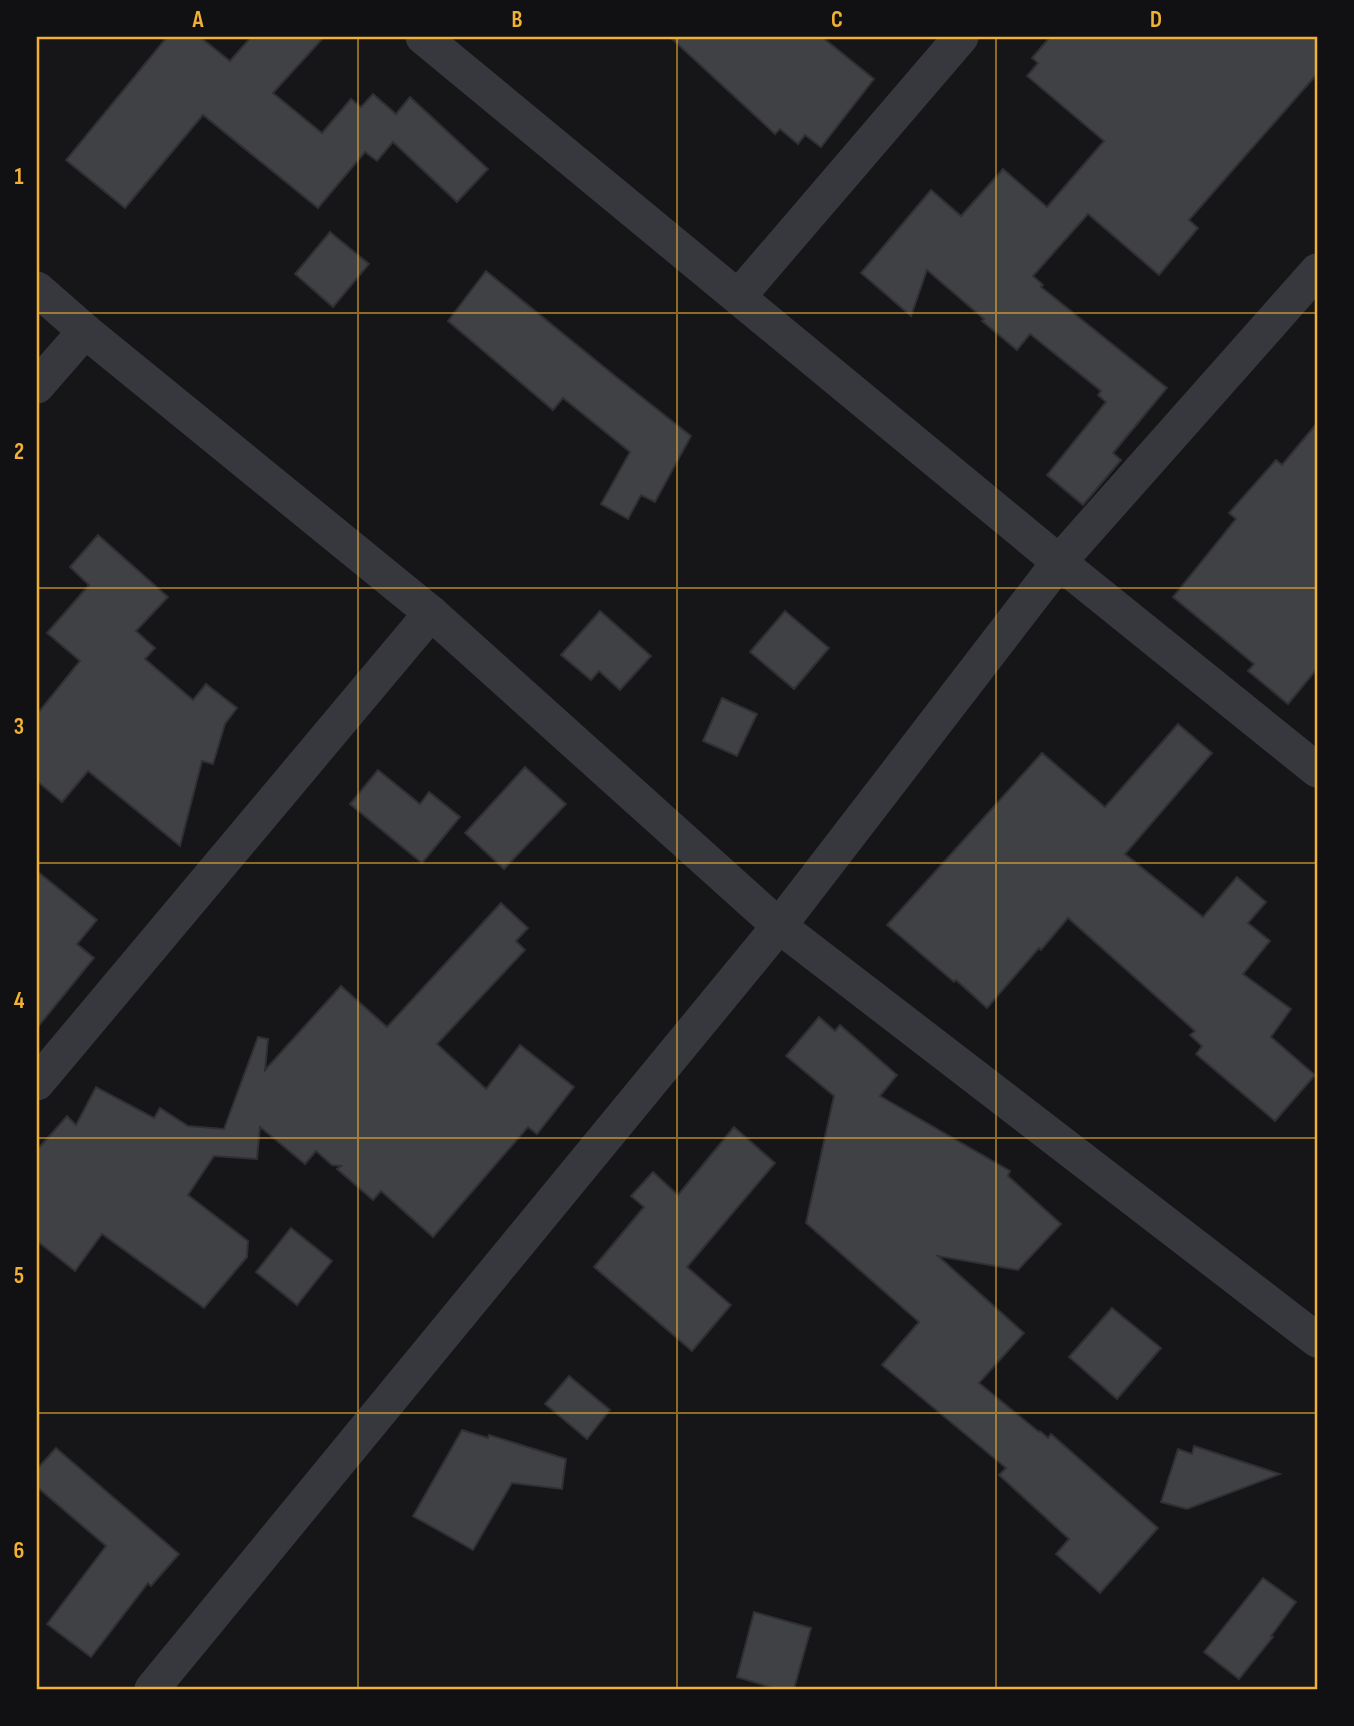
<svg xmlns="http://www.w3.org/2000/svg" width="1354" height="1726" font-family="'Sofia Sans Condensed',sans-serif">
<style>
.building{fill:#404145;stroke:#303034;stroke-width:2}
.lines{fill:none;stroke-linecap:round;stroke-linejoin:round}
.street{stroke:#37383d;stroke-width:35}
.grid{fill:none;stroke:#f2b134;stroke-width:2;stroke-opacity:0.55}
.neatline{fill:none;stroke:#f2b134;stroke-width:2.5}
.grid-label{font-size:23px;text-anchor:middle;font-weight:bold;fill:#f2b134}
</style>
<rect width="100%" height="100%" fill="#161618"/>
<g class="building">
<path d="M 167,37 L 200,37 L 230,61 L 251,37 L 324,37 L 273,93 L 322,133 L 351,99 L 361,107 L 373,94 L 396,114 L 410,97 L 488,169 L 457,202 L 393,142 L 377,161 L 365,152 L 318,208 L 203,115 L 125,208 L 66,160 Z"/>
<path d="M 670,37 L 822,37 L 874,79 L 821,147 L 805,135 L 798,144 L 780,129 L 775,134 Z"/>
<path d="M 1050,37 L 1317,37 L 1317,74 L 1189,220 L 1198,228 L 1159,275 L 1088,214 L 1033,276 L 1043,285 L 1041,287 L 1167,388 L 1113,453 L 1121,460 L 1083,505 L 1047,475 L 1106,402 L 1098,395 L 1101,391 L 1030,334 L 1017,350 L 982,321 L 984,319 L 927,270 L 911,316 L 861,273 L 931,190 L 961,216 L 1003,169 L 1047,207 L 1104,141 L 1027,76 L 1038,63 L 1032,58 Z"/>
<path d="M 330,232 L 369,264 L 333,307 L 295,274 Z"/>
<path d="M 486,271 L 615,376 L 691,436 L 655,502 L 641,495 L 628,519 L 601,504 L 630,452 L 563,398 L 553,410 L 448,321 Z"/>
<path d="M 1317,423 L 1317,669 L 1288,704 L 1248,671 L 1254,664 L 1173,597 L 1236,519 L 1229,513 L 1276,460 L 1282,465 Z"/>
<path d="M 98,535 L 168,597 L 136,631 L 155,648 L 145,659 L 193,700 L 206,684 L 237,708 L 225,724 L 213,764 L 202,761 L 180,846 L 88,771 L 62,802 L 37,781 L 37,714 L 80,661 L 47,633 L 89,585 L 70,567 Z"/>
<path d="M 600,611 L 651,656 L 620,690 L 599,671 L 591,680 L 561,655 Z"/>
<path d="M 785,611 L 829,648 L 794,689 L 750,652 Z"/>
<path d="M 722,698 L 757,714 L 737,756 L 703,741 Z"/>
<path d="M 1178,724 L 1212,753 L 1125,854 L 1203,917 L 1237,877 L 1266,902 L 1248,923 L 1270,941 L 1243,974 L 1291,1009 L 1271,1037 L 1315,1075 L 1275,1121 L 1196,1054 L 1202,1046 L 1190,1035 L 1195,1031 L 1068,918 L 1041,950 L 1039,948 L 987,1008 L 956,980 L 954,982 L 887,925 L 1042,753 L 1105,807 Z"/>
<path d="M 525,767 L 566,804 L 504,869 L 465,833 Z"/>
<path d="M 378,770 L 420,804 L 429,792 L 460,817 L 422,863 L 350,804 Z"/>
<path d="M 37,871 L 97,920 L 77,944 L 94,958 L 37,1028 Z"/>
<path d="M 501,903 L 528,928 L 516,941 L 525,950 L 437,1044 L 486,1089 L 520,1045 L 574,1087 L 537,1134 L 528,1127 L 433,1237 L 381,1191 L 373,1200 L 337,1169 L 341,1166 L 332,1165 L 316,1151 L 305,1164 L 260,1127 L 257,1159 L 214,1156 L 188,1195 L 248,1241 L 247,1257 L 204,1308 L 102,1234 L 75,1271 L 37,1241 L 37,1150 L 67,1116 L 76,1125 L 96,1087 L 154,1118 L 160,1108 L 188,1126 L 224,1129 L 258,1037 L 268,1039 L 265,1070 L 341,986 L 387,1027 Z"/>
<path d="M 819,1017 L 835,1031 L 840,1025 L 897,1075 L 880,1096 L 1010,1171 L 1008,1176 L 1061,1224 L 1018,1270 L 938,1256 L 1024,1333 L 979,1383 L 1039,1432 L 1040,1431 L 1048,1438 L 1051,1434 L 1158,1528 L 1100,1593 L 1056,1554 L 1069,1539 L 999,1475 L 1006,1468 L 882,1365 L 919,1322 L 806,1223 L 834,1096 L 786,1056 Z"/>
<path d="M 734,1127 L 775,1163 L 687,1267 L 731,1305 L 692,1351 L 594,1267 L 644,1207 L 631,1196 L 653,1172 L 678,1195 Z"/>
<path d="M 291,1228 L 332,1261 L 297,1305 L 256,1272 Z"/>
<path d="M 1112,1308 L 1161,1348 L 1117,1399 L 1069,1357 Z"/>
<path d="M 569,1376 L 610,1410 L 587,1439 L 545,1404 Z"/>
<path d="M 462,1430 L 488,1438 L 489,1435 L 566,1459 L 562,1489 L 512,1483 L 473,1550 L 413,1516 Z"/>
<path d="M 1194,1446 L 1280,1474 L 1187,1509 L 1161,1502 L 1178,1449 L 1192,1454 Z"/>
<path d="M 56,1448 L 179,1554 L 151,1586 L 148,1583 L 91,1657 L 47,1624 L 106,1546 L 37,1487 L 37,1469 Z"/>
<path d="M 1263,1578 L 1296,1602 L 1271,1636 L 1273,1637 L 1239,1679 L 1204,1652 Z"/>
<path d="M 754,1612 L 811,1628 L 794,1689 L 776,1689 L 737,1677 Z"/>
</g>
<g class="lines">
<g class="street">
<path d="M 423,37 L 1059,562 L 1317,770"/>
<path d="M 37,289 L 85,331 L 431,613 L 779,926 L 1317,1340"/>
<path d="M 738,297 L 961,37"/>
<path d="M 37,386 L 85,331"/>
<path d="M 37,1083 L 431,613"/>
<path d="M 152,1689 L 779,926 L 1059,562 L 1317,271"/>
</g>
</g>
<path class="grid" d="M 358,37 L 358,1689M 677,37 L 677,1689M 996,37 L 996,1689M 37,313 L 1317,313M 37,588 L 1317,588M 37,863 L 1317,863M 37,1138 L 1317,1138M 37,1413 L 1317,1413"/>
<rect width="1354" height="1726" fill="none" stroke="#111113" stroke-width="77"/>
<rect x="38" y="38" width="1278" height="1650" class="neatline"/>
<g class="grid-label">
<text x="198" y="27">A</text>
<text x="517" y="27">B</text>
<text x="837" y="27">C</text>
<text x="1156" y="27">D</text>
<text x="19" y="184">1</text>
<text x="19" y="459">2</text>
<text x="19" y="734">3</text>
<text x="19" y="1008">4</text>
<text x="19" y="1283">5</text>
<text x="19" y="1558">6</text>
</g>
</svg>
